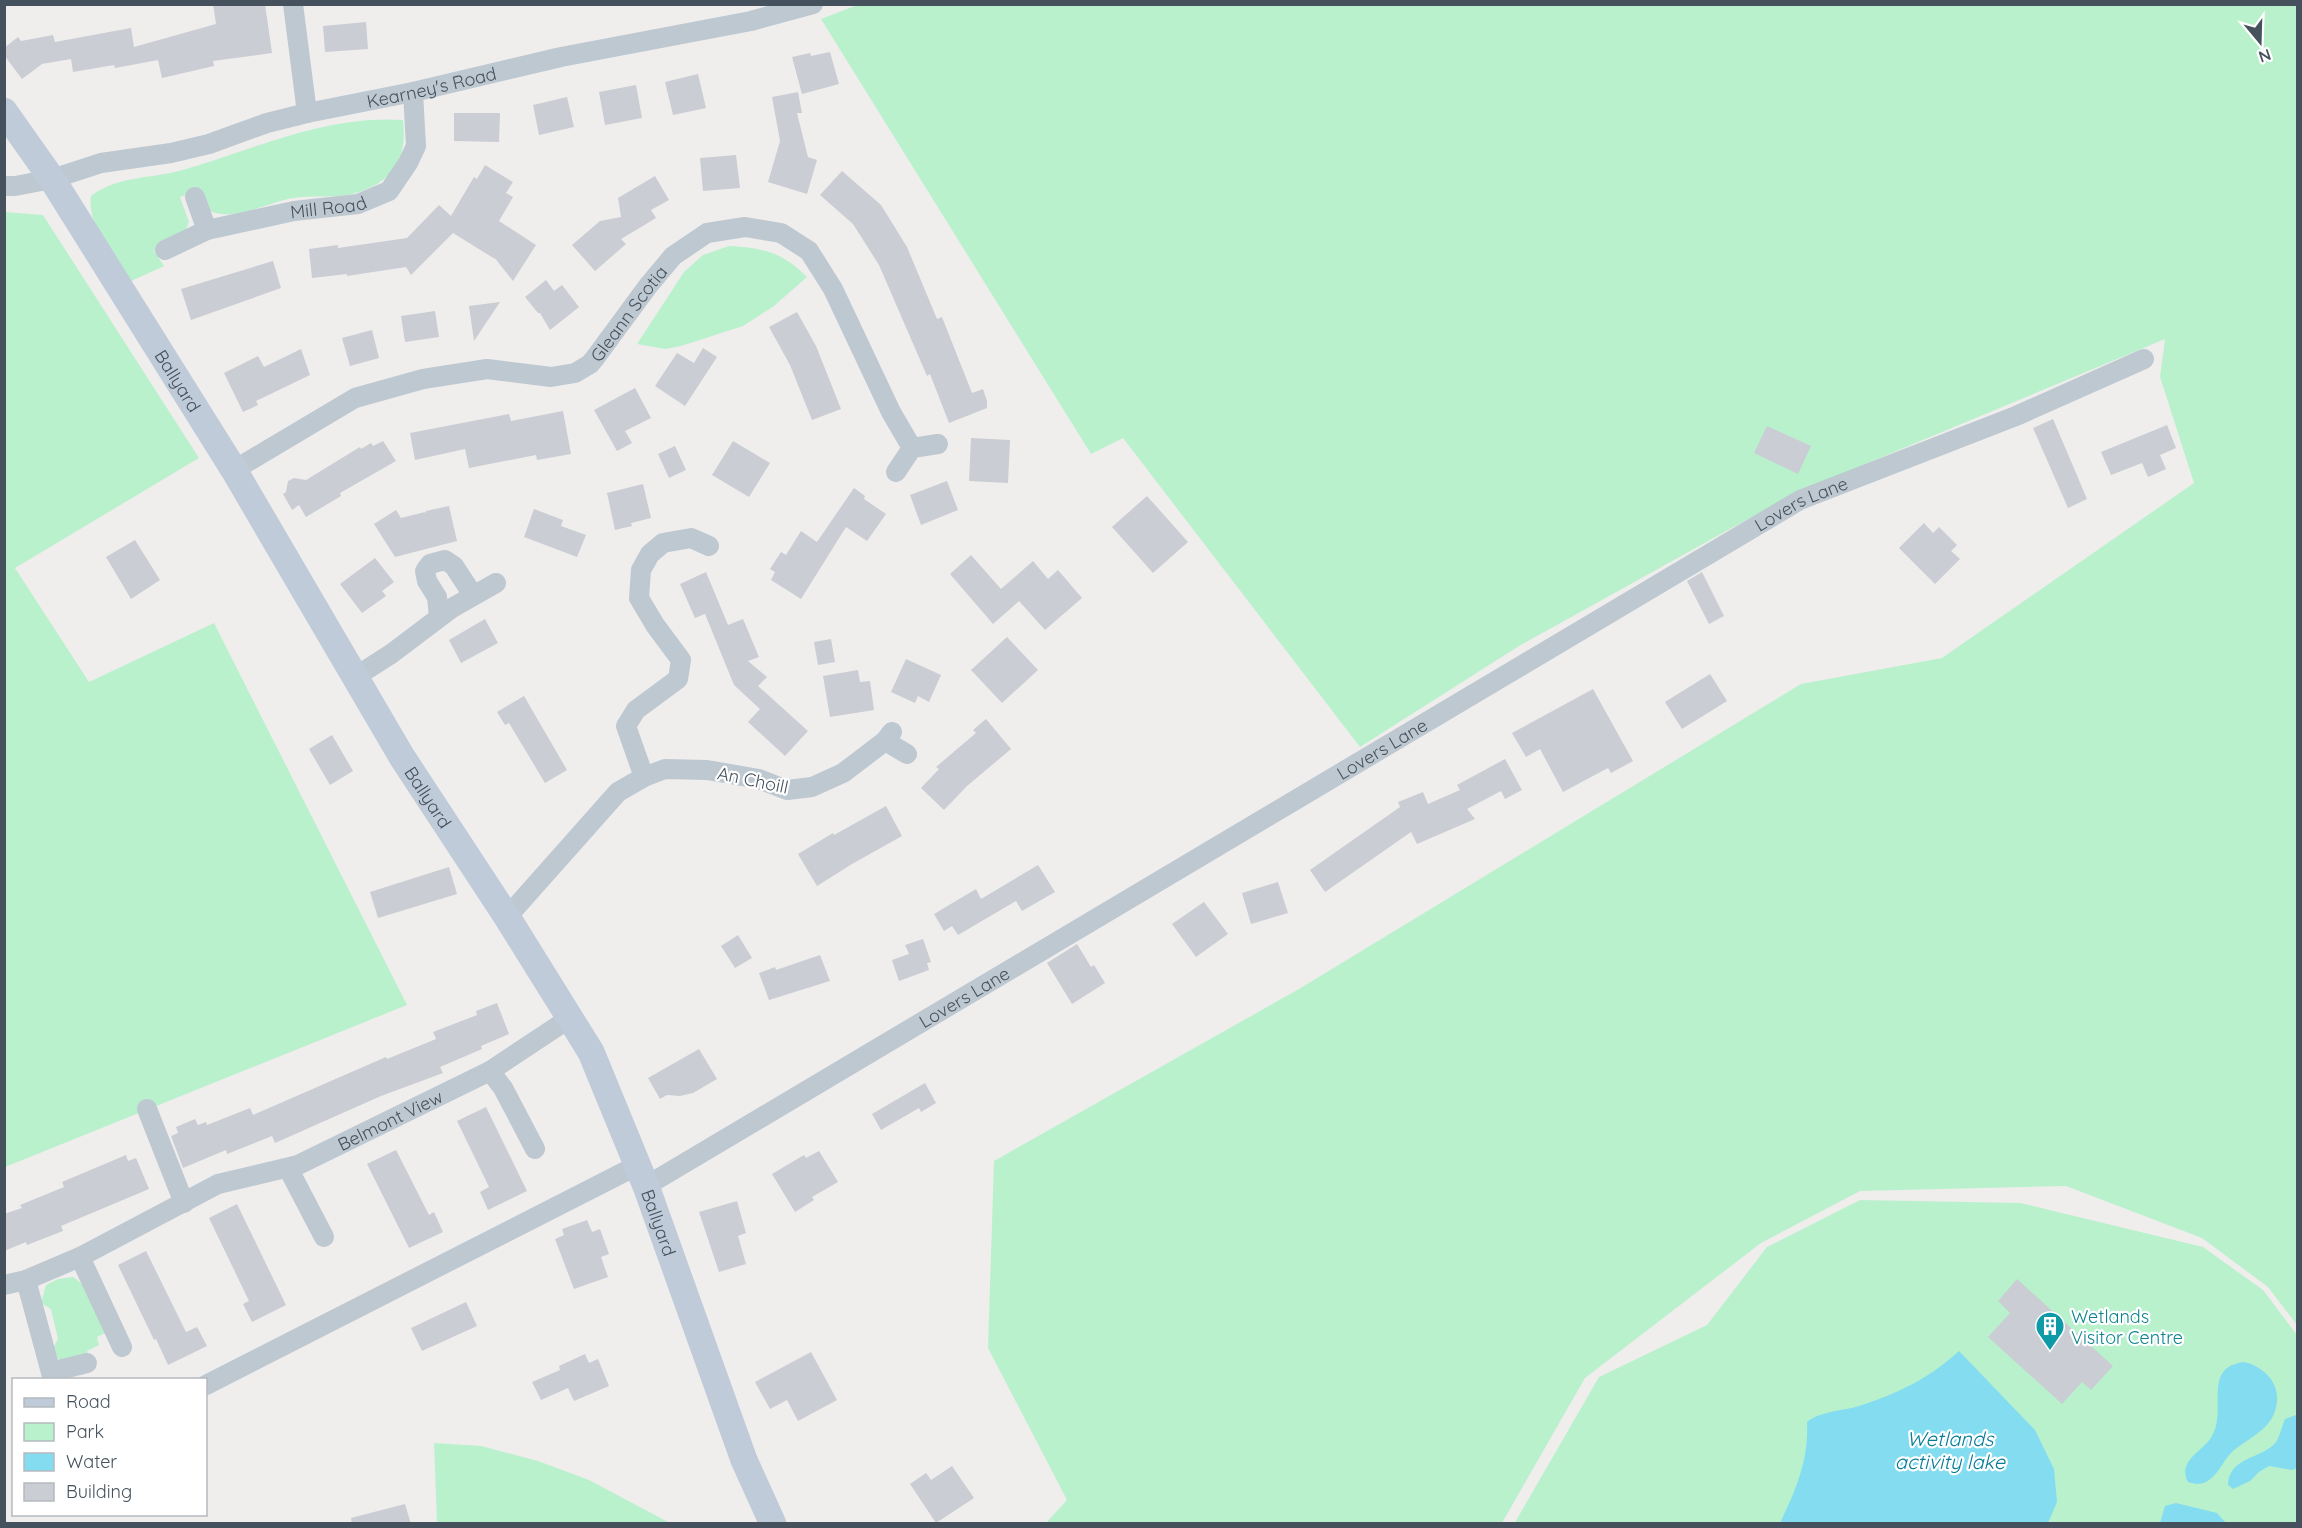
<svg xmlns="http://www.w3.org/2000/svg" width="2302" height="1528" font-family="Quicksand,sans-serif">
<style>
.green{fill:#b9f1cd}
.water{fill:#84dcf0}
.building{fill:#cacdd3}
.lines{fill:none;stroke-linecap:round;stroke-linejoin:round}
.street{stroke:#bdc8d1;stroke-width:20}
.secondary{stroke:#bfcbd8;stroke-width:27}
.labels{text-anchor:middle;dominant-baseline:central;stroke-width:4.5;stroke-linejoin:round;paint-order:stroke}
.street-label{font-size:18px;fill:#45515c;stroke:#fff}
.culture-label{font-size:18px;fill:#0d838f;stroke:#fff;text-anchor:start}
.water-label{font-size:20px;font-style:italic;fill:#087c96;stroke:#fff}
</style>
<rect width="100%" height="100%" fill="#f0eded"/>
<g class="green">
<path d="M 860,4 L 2297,5 L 2297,1325 L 2268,1287 L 2202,1238 L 2066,1186 L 1860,1191 L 1761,1243 L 1585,1378 L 1502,1523 L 1046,1523 L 1067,1500 L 988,1348 L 994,1161 L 1299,989 L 1801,684 L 1942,658 L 2194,483 L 2160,377 L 2165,339 L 1803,490 L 1728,530 L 1519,646 L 1360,747 L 1123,438 L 1091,454 L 821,19 Z"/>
<path d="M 403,120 C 408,163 390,185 348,195 C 330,198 311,195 293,198 C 270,202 229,223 209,210 L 198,190 L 180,197 L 189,222 L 186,230 L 154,251 L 164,266 L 129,282 C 114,256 87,227 91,196 C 118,175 154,179 186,169 C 257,148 327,115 403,120 Z"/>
<path d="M 4,212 L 43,215 L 199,458 L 15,568 L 89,682 L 214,623 L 407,1005 L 5,1167 Z"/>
<path d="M 729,246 C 763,248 782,252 807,277 L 774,306 L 743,326 L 681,346 L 665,349 L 637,344 L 684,272 L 703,255 Z"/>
<path d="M 1860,1200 L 2021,1203 L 2203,1247 L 2263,1290 L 2297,1335 L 2297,1523 L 1514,1524 L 1599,1377 L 1707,1325 L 1767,1247 Z"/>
<path d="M 73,1277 C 91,1288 97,1314 105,1333 L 97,1337 L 99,1345 L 87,1351 L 90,1358 L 68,1362 L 59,1360 L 54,1350 L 54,1346 L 58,1339 L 51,1309 L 41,1303 L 46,1285 L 58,1279 Z"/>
<path d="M 434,1443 L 481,1446 L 538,1461 L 589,1480 L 670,1523 L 437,1523 Z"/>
</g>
<g class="water">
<path d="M 1959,1351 L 2035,1430 L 2054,1469 L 2057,1502 L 2048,1523 L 1780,1523 C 1796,1490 1809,1459 1807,1422 C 1821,1411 1842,1411 1859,1406 C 1897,1394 1930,1378 1959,1351 Z"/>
<path d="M 2244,1362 C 2270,1368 2286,1392 2272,1418 C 2264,1432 2245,1441 2233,1451 C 2223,1460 2218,1476 2206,1482 C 2200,1485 2194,1484 2188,1482 C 2177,1460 2203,1452 2212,1436 C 2228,1411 2201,1367 2244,1362 Z"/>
<path d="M 2296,1415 L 2297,1468 L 2292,1470 L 2269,1466 L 2259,1472 L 2250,1481 L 2233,1489 L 2228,1485 C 2229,1456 2263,1459 2276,1442 C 2280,1436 2282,1426 2285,1419 Z"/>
<path d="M 2176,1503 L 2217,1513 L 2226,1523 L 2160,1523 L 2165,1506 Z"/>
</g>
<g class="building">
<path d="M 213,4 L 265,4 L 272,53 L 213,61 L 214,66 L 162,78 L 158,60 L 115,68 L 114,65 L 73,72 L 71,59 L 42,64 L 22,79 L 4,55 L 4,48 L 18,37 L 21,41 L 53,35 L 55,42 L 131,28 L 134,47 L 216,24 Z"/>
<path d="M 366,22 L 368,49 L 325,52 L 323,26 Z"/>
<path d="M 830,52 L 839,84 L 802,94 L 792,57 L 810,53 L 811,56 Z"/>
<path d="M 698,74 L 706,108 L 673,115 L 665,82 Z"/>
<path d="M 636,85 L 642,118 L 605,125 L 599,92 Z"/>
<path d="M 798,92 L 802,113 L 797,113 L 808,157 L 817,160 L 807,194 L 768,182 L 780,141 L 772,97 Z"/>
<path d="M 567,97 L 574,127 L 539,135 L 533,105 Z"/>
<path d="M 454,113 L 500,113 L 499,142 L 454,141 Z"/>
<path d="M 736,155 L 740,188 L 703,191 L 700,158 Z"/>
<path d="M 485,165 L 513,182 L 506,193 L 513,197 L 499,221 L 536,245 L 513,281 L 494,257 L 495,259 L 453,233 L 411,275 L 406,267 L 347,276 L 347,274 L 312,278 L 309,249 L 338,245 L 338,248 L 407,238 L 439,205 L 451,216 L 474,177 L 477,179 Z"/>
<path d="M 842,171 L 881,205 L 907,247 L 937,319 L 942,317 L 972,393 L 983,389 L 987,401 L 987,408 L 949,423 L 930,374 L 927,376 L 879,265 L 853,224 L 820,195 Z"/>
<path d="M 655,176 L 669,200 L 651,210 L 656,218 L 621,239 L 626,244 L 595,271 L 572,245 L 600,221 L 621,217 L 618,198 Z"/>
<path d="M 273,261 L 281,288 L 191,320 L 181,289 Z"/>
<path d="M 546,280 L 554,291 L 562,285 L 579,307 L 550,330 L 540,313 L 538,313 L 525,297 Z"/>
<path d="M 500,302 L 474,341 L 469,306 Z"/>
<path d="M 435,311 L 439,337 L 405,342 L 401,316 Z"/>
<path d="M 797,312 L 816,346 L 841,409 L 812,420 L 790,365 L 769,327 Z"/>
<path d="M 372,330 L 379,358 L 350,366 L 342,338 Z"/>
<path d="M 703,348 L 717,357 L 685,406 L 655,386 L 677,353 L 694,363 Z"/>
<path d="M 301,349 L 310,375 L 256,401 L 258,405 L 243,412 L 224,373 L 258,356 L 264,367 Z"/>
<path d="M 635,388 L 651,418 L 625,431 L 632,443 L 617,451 L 594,410 Z"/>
<path d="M 563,411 L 571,454 L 537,460 L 536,455 L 469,468 L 465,449 L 415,460 L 410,433 L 509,414 L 511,421 Z"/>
<path d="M 2053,419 L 2087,499 L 2068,508 L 2033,428 Z"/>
<path d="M 2167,425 L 2176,448 L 2160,455 L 2166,469 L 2148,477 L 2142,463 L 2111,475 L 2101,452 Z"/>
<path d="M 1767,426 L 1811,446 L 1798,474 L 1754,453 Z"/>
<path d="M 971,438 L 1010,440 L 1008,483 L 969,481 Z"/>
<path d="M 383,441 L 396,461 L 340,493 L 341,496 L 306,517 L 299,505 L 292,510 L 283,494 L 286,492 L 288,481 L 294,478 L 306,480 L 360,447 L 361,449 L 371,443 L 373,446 Z"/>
<path d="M 733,441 L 770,463 L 749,497 L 712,475 Z"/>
<path d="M 675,446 L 686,470 L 669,478 L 658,454 Z"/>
<path d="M 947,481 L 958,510 L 921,525 L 910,495 Z"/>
<path d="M 643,484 L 651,518 L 631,523 L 632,526 L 615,530 L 607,493 Z"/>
<path d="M 854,488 L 865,496 L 864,499 L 886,514 L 867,541 L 846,527 L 801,599 L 771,580 L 775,572 L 770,569 L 781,552 L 786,555 L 801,531 L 817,542 Z"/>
<path d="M 1147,496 L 1188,542 L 1153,573 L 1112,527 Z"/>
<path d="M 449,506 L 457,541 L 395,557 L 374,524 L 396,510 L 401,518 L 425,512 L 426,514 L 426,511 Z"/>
<path d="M 534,509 L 563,520 L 561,526 L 586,535 L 577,557 L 524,537 Z"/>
<path d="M 1924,523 L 1933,533 L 1939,527 L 1957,545 L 1951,551 L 1960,559 L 1935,584 L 1899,548 Z"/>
<path d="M 135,540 L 160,580 L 131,599 L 106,557 Z"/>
<path d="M 971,555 L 1001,589 L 1033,561 L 1048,579 L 1058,570 L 1082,598 L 1045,630 L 1019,601 L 993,624 L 950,574 Z"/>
<path d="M 375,558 L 394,582 L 382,591 L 386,596 L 362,613 L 340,584 Z"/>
<path d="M 706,572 L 728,625 L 743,619 L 759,657 L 748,661 L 767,677 L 758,686 L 808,731 L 785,756 L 748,722 L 760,709 L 734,685 L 705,614 L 695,618 L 680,584 Z"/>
<path d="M 1702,572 L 1724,616 L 1709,624 L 1687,581 Z"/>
<path d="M 485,619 L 498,643 L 461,663 L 449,640 Z"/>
<path d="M 1007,637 L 1038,670 L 1002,703 L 971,670 Z"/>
<path d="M 831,639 L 835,662 L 818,665 L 814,642 Z"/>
<path d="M 906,659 L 941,675 L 929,702 L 918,696 L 915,703 L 891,692 Z"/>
<path d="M 858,670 L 860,682 L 870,681 L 874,710 L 830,717 L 823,676 Z"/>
<path d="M 1710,674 L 1727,701 L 1682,729 L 1665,702 Z"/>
<path d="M 1593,689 L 1633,761 L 1611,773 L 1608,768 L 1563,792 L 1540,749 L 1526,757 L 1512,733 Z"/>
<path d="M 524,696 L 567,770 L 545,783 L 509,723 L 505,725 L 497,712 Z"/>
<path d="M 986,719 L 1011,749 L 967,786 L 944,810 L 921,788 L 939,769 L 936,767 L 976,733 L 973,730 Z"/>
<path d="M 332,735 L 353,771 L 330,785 L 309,749 Z"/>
<path d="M 1505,759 L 1522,790 L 1505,799 L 1501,791 L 1467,809 L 1475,819 L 1417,844 L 1411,832 L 1325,892 L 1310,870 L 1400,807 L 1398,802 L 1423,792 L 1428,804 L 1460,790 L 1457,785 Z"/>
<path d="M 886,806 L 902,836 L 852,864 L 817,886 L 798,854 L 833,833 L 834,835 Z"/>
<path d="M 1038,865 L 1055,892 L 1022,911 L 1016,901 L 958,935 L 952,926 L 944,931 L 934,914 L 976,889 L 981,899 Z"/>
<path d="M 449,867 L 457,894 L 378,918 L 370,892 Z"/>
<path d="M 1278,882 L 1288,913 L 1251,924 L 1242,893 Z"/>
<path d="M 1204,902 L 1228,934 L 1196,957 L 1172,924 Z"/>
<path d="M 738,935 L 752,958 L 735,968 L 721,946 Z"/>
<path d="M 923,939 L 931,962 L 927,963 L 929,970 L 899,981 L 892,960 L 909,954 L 905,945 Z"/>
<path d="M 1077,944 L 1091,967 L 1094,965 L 1105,983 L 1072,1004 L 1047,963 Z"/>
<path d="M 820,955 L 830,981 L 769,1000 L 759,973 L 775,967 L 776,970 Z"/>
<path d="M 497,1003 L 509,1034 L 481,1046 L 482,1049 L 440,1067 L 443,1073 L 381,1096 L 275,1143 L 272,1136 L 227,1154 L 226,1150 L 183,1168 L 171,1136 L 178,1133 L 176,1127 L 195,1119 L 198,1125 L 206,1122 L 207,1125 L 250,1108 L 253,1115 L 386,1057 L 387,1059 L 436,1039 L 433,1032 L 477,1015 L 476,1011 Z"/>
<path d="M 699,1049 L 717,1079 L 693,1093 L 680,1096 L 667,1095 L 660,1099 L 648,1078 Z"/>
<path d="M 925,1083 L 936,1103 L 921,1112 L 919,1108 L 881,1130 L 872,1114 Z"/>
<path d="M 486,1107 L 527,1191 L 488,1210 L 480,1192 L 489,1187 L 457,1121 Z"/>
<path d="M 396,1150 L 429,1215 L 434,1212 L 443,1232 L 409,1248 L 367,1164 Z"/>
<path d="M 819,1151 L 838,1182 L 812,1197 L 814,1200 L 795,1212 L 772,1174 L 804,1155 L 806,1158 Z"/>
<path d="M 126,1155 L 128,1161 L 136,1158 L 149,1189 L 61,1226 L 63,1231 L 27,1245 L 26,1242 L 4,1251 L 4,1214 L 22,1208 L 20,1205 L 64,1187 L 62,1182 Z"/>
<path d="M 737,1201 L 746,1233 L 738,1236 L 746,1264 L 719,1272 L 699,1212 Z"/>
<path d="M 237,1204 L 286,1305 L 252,1322 L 243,1304 L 249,1301 L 209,1218 Z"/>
<path d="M 587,1220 L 592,1232 L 600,1229 L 609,1254 L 601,1257 L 608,1277 L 574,1289 L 555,1239 L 564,1235 L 562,1229 Z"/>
<path d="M 146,1251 L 186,1332 L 197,1327 L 207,1346 L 168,1365 L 156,1339 L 154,1340 L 118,1265 Z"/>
<path d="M 2017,1279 L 2113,1366 L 2091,1390 L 2082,1382 L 2062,1404 L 1988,1337 L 2010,1313 L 1998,1301 Z"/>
<path d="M 466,1302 L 477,1326 L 422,1351 L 411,1328 Z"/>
<path d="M 811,1352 L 837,1400 L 798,1421 L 787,1400 L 770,1409 L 755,1382 Z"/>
<path d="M 585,1354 L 589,1363 L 598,1359 L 609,1386 L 574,1401 L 568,1388 L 541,1400 L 532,1382 L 560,1370 L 559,1366 Z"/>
<path d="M 952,1466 L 974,1498 L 936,1523 L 910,1484 L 926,1473 L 931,1480 Z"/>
<path d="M 405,1504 L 411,1524 L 352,1524 L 351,1518 Z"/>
</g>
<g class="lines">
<g class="street">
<path d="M 293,4 L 307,113"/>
<path id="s1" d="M 4,186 L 15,186 L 52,179 L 101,163 L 171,153 L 209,144 L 267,123 L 307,113 L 413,92 L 561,57 L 751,21 L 813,4"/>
<path d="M 195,197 L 207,230"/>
<path id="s2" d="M 165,250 L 207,230 L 294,211 L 358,204 L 389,191 L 408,163 L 416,146 L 413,92"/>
<path id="s3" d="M 234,470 L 355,398 L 423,379 L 487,369 L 551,377 L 575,373 L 590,364 L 595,358 L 648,286 L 673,256 L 707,233 L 745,227 L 781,233 L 809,251 L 833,289 L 891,412 L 912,448"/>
<path d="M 896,472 L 912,448 L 938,444"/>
<path d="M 439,617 L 437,597 L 427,581 L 425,571 L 430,564 L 445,560 L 454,566 L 473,595"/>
<path d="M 355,677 L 391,654 L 452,608 L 496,583"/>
<path d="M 885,741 L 907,754"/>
<path d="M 644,777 L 626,726 L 636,710 L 678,679 L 681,660 L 655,625 L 639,598 L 641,570 L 650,554 L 663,543 L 691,538 L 709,546"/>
<path d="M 507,917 L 618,792 L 644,777 L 665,769 L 707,770 L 759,779 L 787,790 L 812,787 L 843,773 L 885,741 L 892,732"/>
<path d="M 490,1071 L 503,1088 L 535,1149"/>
<path d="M 147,1109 L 184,1203"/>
<path d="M 288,1168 L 324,1237"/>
<path id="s4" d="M 646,1186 L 1800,500 L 2016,416 L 2144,359"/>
<path d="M 80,1257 L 122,1347"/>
<path d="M 26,1280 L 53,1380"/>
<path id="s5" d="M 4,1285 L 26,1280 L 80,1257 L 218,1184 L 298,1165 L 490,1071 L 570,1018"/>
<path d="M 51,1372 L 87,1363"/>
<path d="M 206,1385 L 638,1165"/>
</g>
<path class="secondary" id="s6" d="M 4,111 L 52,179 L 234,470 L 402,757 L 507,917 L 591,1052 L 646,1186 L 744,1460 L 773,1524"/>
</g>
<defs>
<g id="building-pin" transform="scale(1.5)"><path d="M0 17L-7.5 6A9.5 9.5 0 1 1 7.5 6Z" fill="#0f9aa8" stroke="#fff"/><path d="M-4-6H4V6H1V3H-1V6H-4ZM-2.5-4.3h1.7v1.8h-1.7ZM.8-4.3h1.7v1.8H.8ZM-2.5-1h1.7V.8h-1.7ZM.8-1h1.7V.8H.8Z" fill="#fff"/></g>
</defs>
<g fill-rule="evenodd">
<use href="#building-pin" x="2050" y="1326"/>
</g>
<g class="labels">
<g class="street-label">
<text stroke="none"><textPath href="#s1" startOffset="440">Kearney's Road</textPath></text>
<text stroke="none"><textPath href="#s2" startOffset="170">Mill Road</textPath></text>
<text stroke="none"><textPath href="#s3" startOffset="446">Gleann Scotia</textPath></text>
<text stroke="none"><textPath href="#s6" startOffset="321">Ballyard</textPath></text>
<text stroke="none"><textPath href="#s4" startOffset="1342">Lovers Lane</textPath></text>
<text stroke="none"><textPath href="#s4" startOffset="856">Lovers Lane</textPath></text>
<text transform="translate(753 780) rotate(12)">An Choill</text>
<text stroke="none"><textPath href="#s6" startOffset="807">Ballyard</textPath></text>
<text stroke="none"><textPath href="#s4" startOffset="370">Lovers Lane</textPath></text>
<text stroke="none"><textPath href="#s5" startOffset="422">Belmont View</textPath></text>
<text stroke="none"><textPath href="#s6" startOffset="1293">Ballyard</textPath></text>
</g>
<g class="culture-label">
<text x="2071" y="1316">Wetlands<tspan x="2071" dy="21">Visitor Centre</tspan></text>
</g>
<g class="water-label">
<text x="1950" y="1438">Wetlands<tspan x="1950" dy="23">activity lake</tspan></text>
</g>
</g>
<rect width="2302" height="1528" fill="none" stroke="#45515c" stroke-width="12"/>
<rect x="12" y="1378" width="195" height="138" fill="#ffffff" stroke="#b5b9be" stroke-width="1.5"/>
<rect x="24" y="1398" width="30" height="9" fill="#bfcbd8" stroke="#b5b9be" stroke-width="1.5"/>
<text x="66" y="1408" font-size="18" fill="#45515c">Road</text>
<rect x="24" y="1423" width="30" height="18" fill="#b9f1cd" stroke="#b5b9be" stroke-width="1.5"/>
<text x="66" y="1438" font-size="18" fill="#45515c">Park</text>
<rect x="24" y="1453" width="30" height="18" fill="#84dcf0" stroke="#b5b9be" stroke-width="1.5"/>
<text x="66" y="1468" font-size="18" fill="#45515c">Water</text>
<rect x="24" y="1483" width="30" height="18" fill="#cacdd3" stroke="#b5b9be" stroke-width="1.5"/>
<text x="66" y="1498" font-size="18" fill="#45515c">Building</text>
<g transform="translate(2260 42) rotate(161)" stroke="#ffffff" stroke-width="4.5" paint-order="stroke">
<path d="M0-4.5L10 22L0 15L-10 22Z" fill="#45515c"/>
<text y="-9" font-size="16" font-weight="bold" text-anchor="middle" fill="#45515c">N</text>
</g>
</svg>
